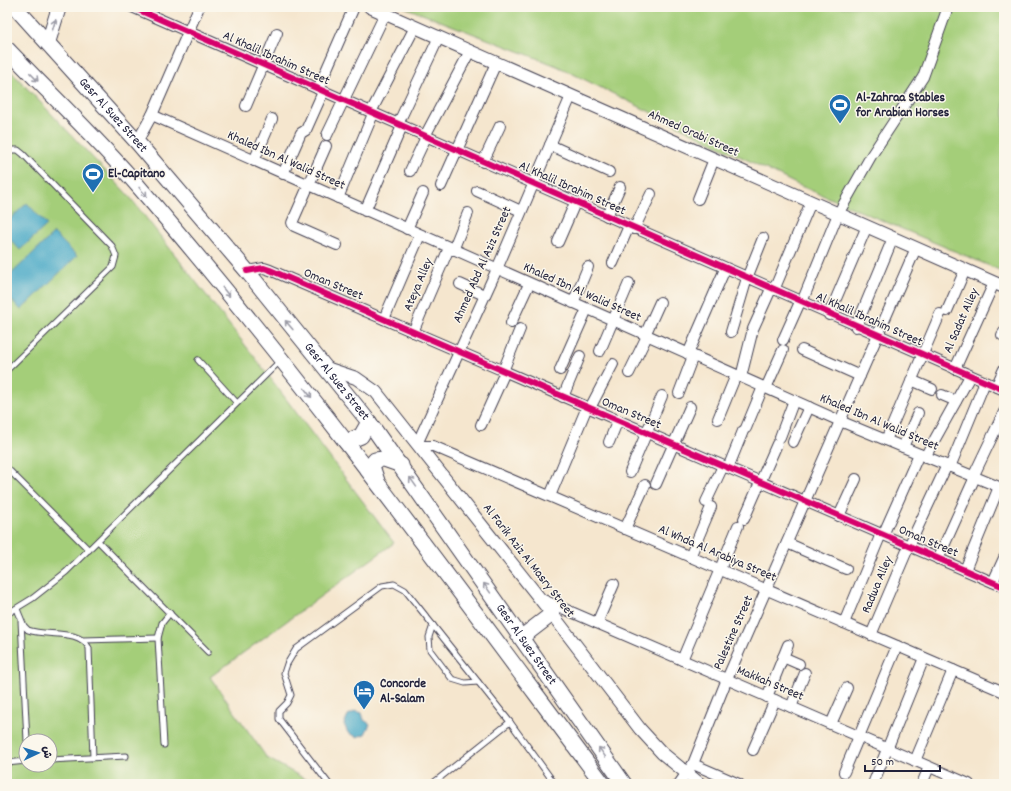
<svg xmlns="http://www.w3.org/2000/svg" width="1011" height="791" font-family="Dekko,'Playpen Sans Arabic',sans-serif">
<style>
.green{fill:#a4ce79;stroke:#63785a;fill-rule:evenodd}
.water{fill:#47a8c6;stroke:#346580}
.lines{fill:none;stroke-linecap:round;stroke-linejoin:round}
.service-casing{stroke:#423f51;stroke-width:7}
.minor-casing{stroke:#423f51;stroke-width:12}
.tertiary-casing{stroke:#423f51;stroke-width:14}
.secondary-casing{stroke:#423f51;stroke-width:16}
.primary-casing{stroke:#423f51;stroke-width:17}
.service{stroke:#fff;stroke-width:5}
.minor{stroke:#fff;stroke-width:10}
.tertiary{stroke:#fff;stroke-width:12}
.secondary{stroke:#fff;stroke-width:14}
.primary{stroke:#fff;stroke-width:15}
.cycleway-casing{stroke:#fbf7ec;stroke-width:8}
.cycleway{stroke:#d6006c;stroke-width:6}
.oneway{stroke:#9c9ca7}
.labels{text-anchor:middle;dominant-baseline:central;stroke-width:3;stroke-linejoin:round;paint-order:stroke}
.street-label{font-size:13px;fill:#22223b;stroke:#fbf7ec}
.poi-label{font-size:13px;font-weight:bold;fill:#22223b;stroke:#fbf7ec;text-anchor:start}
</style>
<rect width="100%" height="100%" fill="#fbf7ec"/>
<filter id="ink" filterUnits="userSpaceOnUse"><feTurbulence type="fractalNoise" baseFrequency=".025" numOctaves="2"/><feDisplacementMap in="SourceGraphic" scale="8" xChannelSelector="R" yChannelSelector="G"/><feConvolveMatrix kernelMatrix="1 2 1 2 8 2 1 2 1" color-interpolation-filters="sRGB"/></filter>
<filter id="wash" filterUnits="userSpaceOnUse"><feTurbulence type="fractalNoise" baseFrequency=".012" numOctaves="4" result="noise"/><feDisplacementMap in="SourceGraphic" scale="16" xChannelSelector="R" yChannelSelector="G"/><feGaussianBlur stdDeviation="0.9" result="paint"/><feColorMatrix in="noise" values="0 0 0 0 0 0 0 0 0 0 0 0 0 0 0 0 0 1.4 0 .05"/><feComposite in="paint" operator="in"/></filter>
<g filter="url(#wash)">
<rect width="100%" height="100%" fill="#f5e6ce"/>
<g class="green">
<path d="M 404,7 L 1004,7 L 1004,272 L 796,184 L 557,66 Z"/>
<path d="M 7,67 L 129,196 L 256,359 L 394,543 L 210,677 L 267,758 L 314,784 L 7,784 ZM 26,741 L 50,741 L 50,765 L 26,765 Z"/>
</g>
<g class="water">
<path d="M 27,203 L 47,225 L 20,250 L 7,236 L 7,222 Z"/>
<path d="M 54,233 L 77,256 L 21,310 L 7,295 L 7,278 Z"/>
<path d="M 356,711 L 362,713 L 364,720 L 370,724 L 365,734 L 357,737 L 348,733 L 344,724 L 348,715 Z"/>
</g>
</g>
<g filter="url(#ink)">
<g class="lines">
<g class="service-casing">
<g id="service">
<path d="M 7,150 L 18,150 L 23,154 L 112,246 L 116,256 L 113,267 L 7,370"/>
<path d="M 198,360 L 237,403"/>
<path d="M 7,468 L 89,550"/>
<path d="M 98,541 L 208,652"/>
<path d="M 17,609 L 24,626 L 28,630 C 46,637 79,628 89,648 L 93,758"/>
<path d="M 7,614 L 33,598 L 66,572 L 280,361"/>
<path d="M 21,621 L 27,741"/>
<path d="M 433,625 L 429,637 L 430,650 L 452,679 L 465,683 L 478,682"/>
<path d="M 83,640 L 158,638"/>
<path d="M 164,745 L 158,638 L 162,623 L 170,613"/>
<path d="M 50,760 L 126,756"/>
<path d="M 7,763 L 26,761"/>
<path d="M 329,784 L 279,719 L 279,711 L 287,703 L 291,695 L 284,673 L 287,664 L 296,649 L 382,586 L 394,584 L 405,590 L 510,722 L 555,784"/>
<path d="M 432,784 L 510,722"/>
</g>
</g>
<g class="minor-casing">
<g id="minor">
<path d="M 132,7 L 1004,390"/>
<path d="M 318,89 L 354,7"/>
<path d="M 246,106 L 277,33"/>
<path d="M 371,112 L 415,27"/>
<path d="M 152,115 L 840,421 L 1004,489"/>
<path d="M 398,124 L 439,37"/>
<path d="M 327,135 L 385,14"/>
<path d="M 425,136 L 470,51"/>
<path d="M 137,142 L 152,115 L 199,7"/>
<path d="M 550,145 L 609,172"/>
<path d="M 326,146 L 292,223 L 294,226 L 337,245"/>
<path d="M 254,161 L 272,119"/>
<path d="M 483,162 L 500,126"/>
<path d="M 410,171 L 426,137"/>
<path d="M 283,174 L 301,133 L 306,130 L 323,92"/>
<path d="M 441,186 L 496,63"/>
<path d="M 477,191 L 521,211"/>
<path d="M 338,198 L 373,114"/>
<path d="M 698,199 L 714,159"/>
<path d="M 365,211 L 402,126"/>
<path d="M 607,216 L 620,187"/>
<path d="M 407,229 L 423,193"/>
<path d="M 634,229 L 651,194"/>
<path d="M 558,242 L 575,203"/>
<path d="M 453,250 L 468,213"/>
<path d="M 613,263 L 629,226"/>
<path d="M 247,271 L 264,268 L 270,270 L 1004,587"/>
<path d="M 460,284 L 484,295"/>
<path d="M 774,290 L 811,202"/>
<path d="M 802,302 L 838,214 L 871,156 L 923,77 L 948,7"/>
<path d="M 573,303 L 588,267"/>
<path d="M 947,311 L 965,270"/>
<path d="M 829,315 L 867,226"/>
<path d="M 384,319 L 420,235"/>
<path d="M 511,323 L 529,284"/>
<path d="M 856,327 L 893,238"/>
<path d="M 413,332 L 449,248"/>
<path d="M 731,332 L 747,278 L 763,238"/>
<path d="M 645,335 L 660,302"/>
<path d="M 1002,335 L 1004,332"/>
<path d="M 783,340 L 800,302"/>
<path d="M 802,350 L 860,376"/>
<path d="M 600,351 L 629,283"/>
<path d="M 688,354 L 725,269"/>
<path d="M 955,369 L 994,283"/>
<path d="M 560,370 L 587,309"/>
<path d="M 503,371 L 520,329"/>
<path d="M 629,373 L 647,336"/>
<path d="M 741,377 L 753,329 L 771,289"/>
<path d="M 911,380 L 932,389"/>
<path d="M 996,387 L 1004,369"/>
<path d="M 766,388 L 783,350"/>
<path d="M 679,393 L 693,356"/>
<path d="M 942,395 L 956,401"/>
<path d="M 563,397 L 580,356"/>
<path d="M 590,408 L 613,364"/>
<path d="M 718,419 L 736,375"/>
<path d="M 481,425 L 505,372"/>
<path d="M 746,428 L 763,387"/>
<path d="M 780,437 L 794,400"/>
<path d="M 886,440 L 940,314"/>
<path d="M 609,442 L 618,420"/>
<path d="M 793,442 L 809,407"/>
<path d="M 417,444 L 497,269 L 571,96"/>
<path d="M 419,446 L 433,446 L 1004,692"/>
<path d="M 903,447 L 918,413"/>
<path d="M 925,457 L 970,376"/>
<path d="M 950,467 L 985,382"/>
<path d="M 728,468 L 743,431"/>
<path d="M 630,472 L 662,396"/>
<path d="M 973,477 L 1004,412"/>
<path d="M 656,484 L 690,407"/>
<path d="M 550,496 L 587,407"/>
<path d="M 706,502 L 723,466"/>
<path d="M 839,516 L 856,479"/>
<path d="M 744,519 L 777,444"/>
<path d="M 625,529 L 645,485"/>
<path d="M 883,535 L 919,454"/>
<path d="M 787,543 L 846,569"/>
<path d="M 690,557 L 711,507"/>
<path d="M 938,559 L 975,477"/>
<path d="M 965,570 L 999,487"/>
<path d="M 993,582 L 1004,558"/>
<path d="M 539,598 L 969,784"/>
<path d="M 597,623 L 614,584"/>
<path d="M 844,623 L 881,534"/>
<path d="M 871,635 L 909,546 L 947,465"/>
<path d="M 783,657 L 799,664"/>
<path d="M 682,660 L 738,526"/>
<path d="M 767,697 L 788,645"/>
<path d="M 791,707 L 805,673"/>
<path d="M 831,724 L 847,688"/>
<path d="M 753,750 L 775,700"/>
<path d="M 915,761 L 953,670"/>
<path d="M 693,764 L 739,784"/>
<path d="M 844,772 L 897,646"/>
<path d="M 679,784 L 693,764 L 727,679 L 916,248"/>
<path d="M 873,784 L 924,658"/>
<path d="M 922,784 L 929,767"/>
</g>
</g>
<g class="tertiary-casing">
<g id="tertiary">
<path d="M 370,7 L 1004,287"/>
<path d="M 326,368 L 356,378 L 376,392 L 552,614 L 640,729 L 662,753 L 700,784"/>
</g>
</g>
<g class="secondary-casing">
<path id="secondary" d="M 48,43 L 59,7"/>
</g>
<g class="primary-casing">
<g id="primary">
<path id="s1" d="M 15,7 L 137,142 L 247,271 L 369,422 L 624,784"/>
<path d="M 7,49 C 51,95 98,139 139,187 C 304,378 452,582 603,784"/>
<path d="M 346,442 L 361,436 L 369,422"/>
<path d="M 377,481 L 373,469 L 373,463 L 375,460 L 384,459 L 401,465"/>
<path d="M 522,637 L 552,614"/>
</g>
</g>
<use href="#service" class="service"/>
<use href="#minor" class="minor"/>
<use href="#tertiary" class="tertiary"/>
<use href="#secondary" class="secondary"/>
<use href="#primary" class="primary"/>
<g class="cycleway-casing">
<g id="cycleway">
<path d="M 132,7 L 1004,390"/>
<path d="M 247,271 L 264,268 L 270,270 L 1004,587"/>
</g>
</g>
<use href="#cycleway" class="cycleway"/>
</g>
<defs><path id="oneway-shaft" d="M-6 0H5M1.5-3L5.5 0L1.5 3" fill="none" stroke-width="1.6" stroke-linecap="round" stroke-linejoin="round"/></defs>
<g class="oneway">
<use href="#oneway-shaft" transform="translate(54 25) rotate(-73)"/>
<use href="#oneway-shaft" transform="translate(34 77) rotate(46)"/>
<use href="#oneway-shaft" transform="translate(143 192) rotate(50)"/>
<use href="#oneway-shaft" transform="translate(226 292) rotate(51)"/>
<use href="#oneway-shaft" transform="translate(289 325) rotate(-130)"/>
<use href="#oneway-shaft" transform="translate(308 393) rotate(52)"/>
<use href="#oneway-shaft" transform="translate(413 482) rotate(-125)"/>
<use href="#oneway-shaft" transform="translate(487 588) rotate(-125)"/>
<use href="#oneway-shaft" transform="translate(602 752) rotate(-125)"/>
</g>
</g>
<defs>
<g id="stadium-pin" transform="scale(1.15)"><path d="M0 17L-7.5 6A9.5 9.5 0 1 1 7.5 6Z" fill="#1f6fb2" stroke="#fbf7ec"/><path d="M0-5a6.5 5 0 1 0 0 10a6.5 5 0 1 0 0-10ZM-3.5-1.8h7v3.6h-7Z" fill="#fff"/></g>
<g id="hotel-pin" transform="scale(1.15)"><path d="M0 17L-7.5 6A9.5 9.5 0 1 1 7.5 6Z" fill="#1f6fb2" stroke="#fbf7ec"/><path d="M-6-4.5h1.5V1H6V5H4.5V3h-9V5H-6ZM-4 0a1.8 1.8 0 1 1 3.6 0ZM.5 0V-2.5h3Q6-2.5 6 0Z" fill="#fff"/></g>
</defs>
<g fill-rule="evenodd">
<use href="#stadium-pin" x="840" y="105"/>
<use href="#stadium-pin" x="93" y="174"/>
<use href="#hotel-pin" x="364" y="691"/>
</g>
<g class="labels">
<g class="street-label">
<text transform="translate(276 59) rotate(24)">Al Khalil Ibrahim Street</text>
<text stroke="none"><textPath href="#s1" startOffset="146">Gesr Al Suez Street</textPath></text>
<text transform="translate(693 134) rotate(24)">Ahmed Orabi Street</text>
<text transform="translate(286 161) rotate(24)">Khaled Ibn Al Walid Street</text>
<text transform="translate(572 189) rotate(24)">Al Khalil Ibrahim Street</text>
<text transform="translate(483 265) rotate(-66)">Ahmed Abd Al Aziz Street</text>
<text transform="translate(333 285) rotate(23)">Oman Street</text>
<text transform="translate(419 285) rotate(-67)">Ateya Alley</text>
<text transform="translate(582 293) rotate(24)">Khaled Ibn Al Walid Street</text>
<text transform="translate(869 320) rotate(24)">Al Khalil Ibrahim Street</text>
<text transform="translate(962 321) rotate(-66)">Al Sadat Alley</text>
<text stroke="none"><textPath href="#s1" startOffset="494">Gesr Al Suez Street</textPath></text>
<text transform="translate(631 414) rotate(23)">Oman Street</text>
<text transform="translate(879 423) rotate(23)">Khaled Ibn Al Walid Street</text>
<text transform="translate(928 542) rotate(23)">Oman Street</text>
<text transform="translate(717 554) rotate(23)">Al Whda Al Arabiya Street</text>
<text transform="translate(528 561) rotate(52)">Al Farik Aziz Al Masry Street</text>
<text transform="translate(878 585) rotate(-67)">Radwa Alley</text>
<text transform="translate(734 633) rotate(-66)">Palestine Street</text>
<text stroke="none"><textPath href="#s1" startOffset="818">Gesr Al Suez Street</textPath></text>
<text transform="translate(770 684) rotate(23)">Makkah Street</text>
</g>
<g class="poi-label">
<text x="856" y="98">Al-Zahraa Stables<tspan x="856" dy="15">for Arabian Horses</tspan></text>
<text x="108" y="174">El-Capitano</text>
<text x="380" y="684">Concorde<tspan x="380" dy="15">Al-Salam</tspan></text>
</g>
</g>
<rect width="1011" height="791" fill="none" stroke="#fbf7ec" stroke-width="24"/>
<g transform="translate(38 753) rotate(86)"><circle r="19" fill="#fbf7ec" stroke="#a4a2a5"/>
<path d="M0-3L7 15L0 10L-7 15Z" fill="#1f6fb2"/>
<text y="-6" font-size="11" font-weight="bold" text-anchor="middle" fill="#22223b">ش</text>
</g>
<path d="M865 765v6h75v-6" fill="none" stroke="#22223b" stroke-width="2"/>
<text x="871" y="765" font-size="12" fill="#22223b" stroke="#fbf7ec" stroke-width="3" paint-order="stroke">50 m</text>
</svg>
